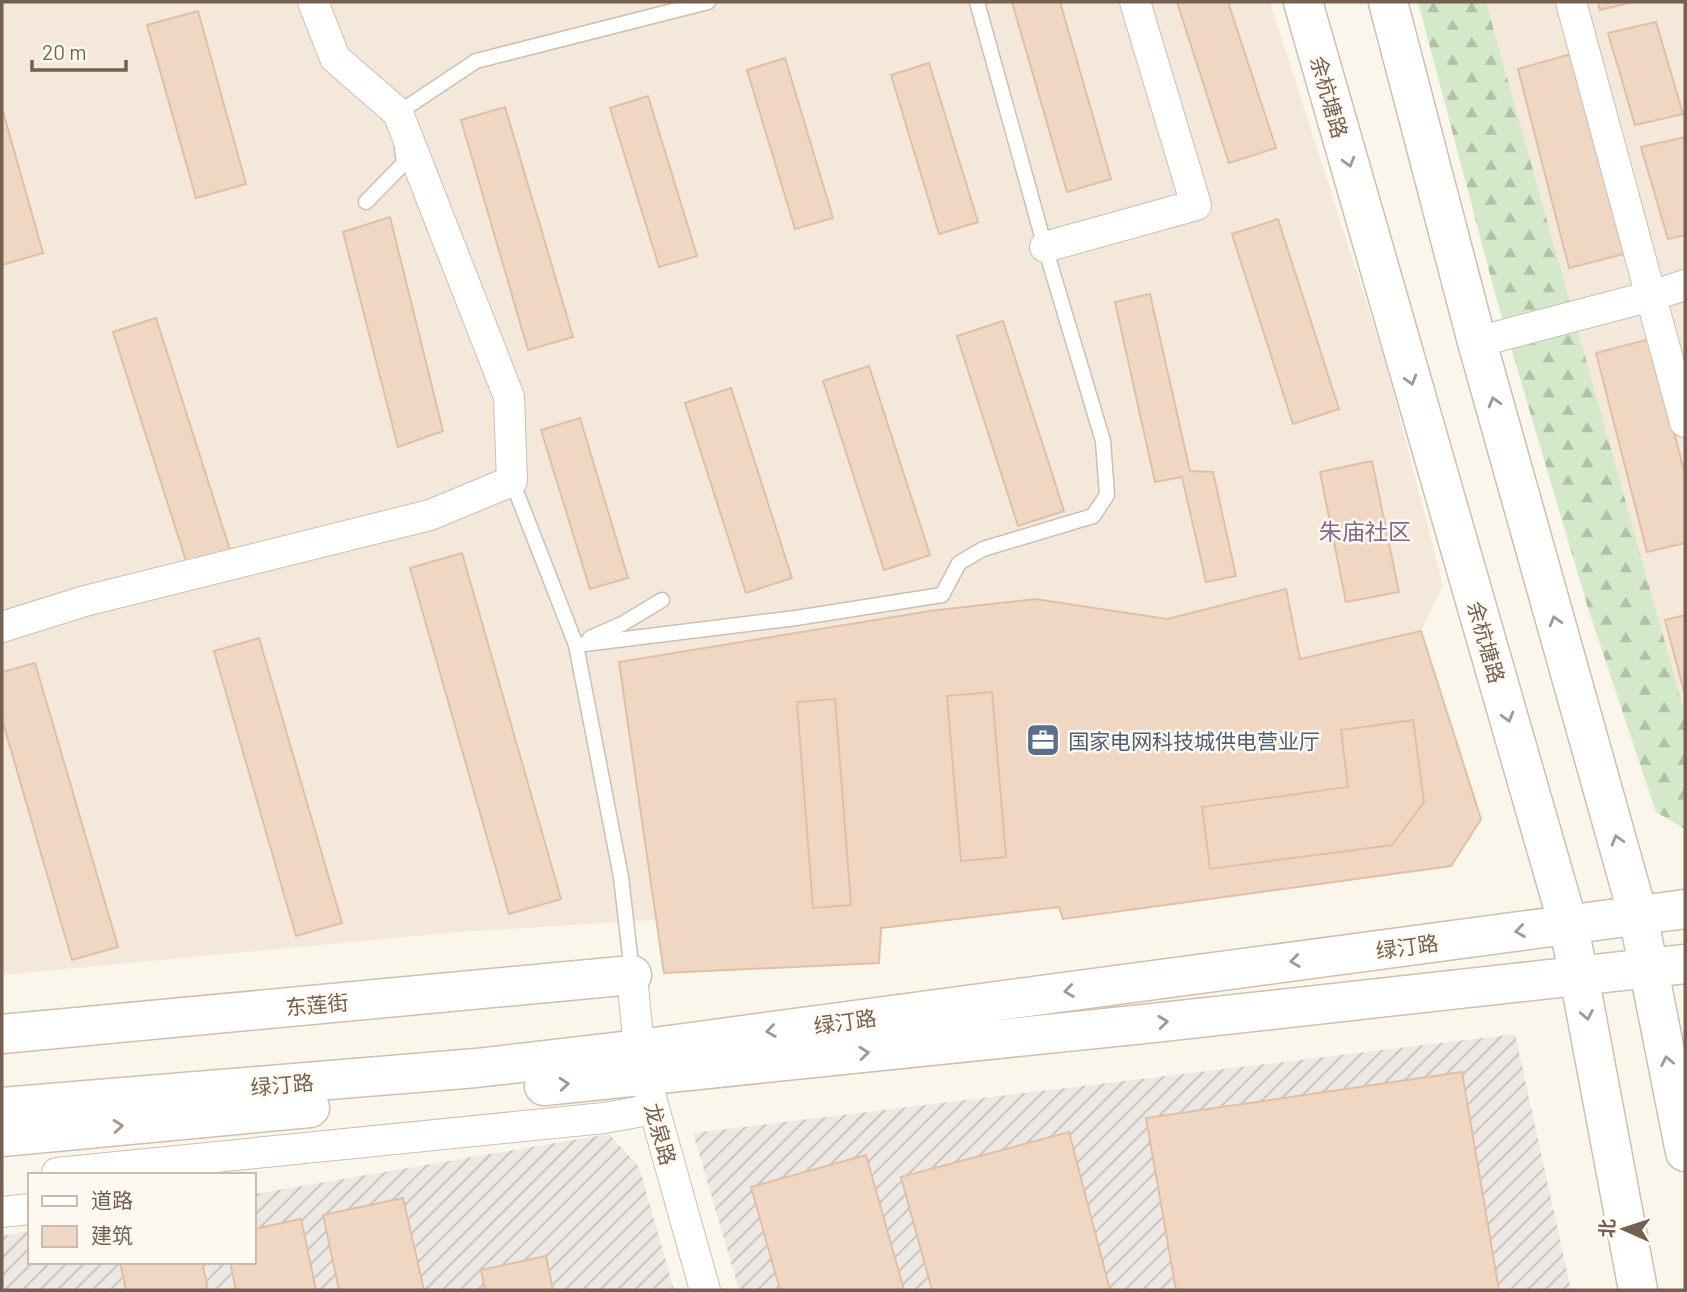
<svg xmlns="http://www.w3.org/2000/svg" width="1687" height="1292" font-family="Barlow,'Noto Sans SC',sans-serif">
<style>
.residential{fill:#f3e8d9}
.industrial{fill:url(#industrial-furrows)}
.forest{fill:url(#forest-firs)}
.building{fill:#efd7c4;stroke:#e1bfa5;stroke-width:2}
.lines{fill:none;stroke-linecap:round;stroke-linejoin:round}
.lane-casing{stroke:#cdbfb1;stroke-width:17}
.street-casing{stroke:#cdbfb1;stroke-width:32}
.secondary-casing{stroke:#d0bfae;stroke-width:41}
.lane{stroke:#fff;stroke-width:14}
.street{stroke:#fff;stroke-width:30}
.secondary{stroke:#fff;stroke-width:38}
.oneway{stroke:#a5978d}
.labels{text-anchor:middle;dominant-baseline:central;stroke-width:5;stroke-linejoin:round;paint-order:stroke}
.street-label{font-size:21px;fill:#755f4f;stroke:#fefaf1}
.service-label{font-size:21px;fill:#4e5e75;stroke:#fefaf1;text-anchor:start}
.neighbourhood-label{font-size:23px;fill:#856790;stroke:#fefaf1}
</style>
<defs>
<pattern id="industrial-furrows" width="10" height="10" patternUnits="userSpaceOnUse" patternTransform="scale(1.75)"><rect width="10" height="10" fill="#ede8e3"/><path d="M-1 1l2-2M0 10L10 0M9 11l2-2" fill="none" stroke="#c5bfba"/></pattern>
<pattern id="forest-firs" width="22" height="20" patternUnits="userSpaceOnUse" patternTransform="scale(1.75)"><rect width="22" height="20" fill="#d4e9c9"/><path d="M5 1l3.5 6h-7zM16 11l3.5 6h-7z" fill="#b1c0a6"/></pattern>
</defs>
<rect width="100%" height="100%" fill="#fbf6eb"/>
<g class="residential">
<path d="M 2,2 L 1270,2 L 1383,354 L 1443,585 L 1421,631 L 1300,659 L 1286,589 L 1167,619 L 1034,599 L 619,663 L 656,920 L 459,932 L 2,975 Z"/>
<path d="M 1486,2 L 1685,2 L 1685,714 Z"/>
</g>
<g class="industrial">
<path d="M 1515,1034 L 1571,1290 L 739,1290 L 693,1133 Z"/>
<path d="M 609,1134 L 639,1167 L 674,1290 L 2,1290 L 2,1236 L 30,1231 L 30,1262 L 254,1262 L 254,1194 Z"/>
</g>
<path class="forest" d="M 1418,2 L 1486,2 L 1685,714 L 1685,829 L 1656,812 L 1587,605 L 1496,297 Z"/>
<g class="building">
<path d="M 1012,2 L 1060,2 L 1111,179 L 1067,192 Z"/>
<path d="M 1177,2 L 1228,2 L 1276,148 L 1229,163 Z"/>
<path d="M 1598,2 L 1633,2 L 1600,10 Z"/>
<path d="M 198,11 L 246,184 L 196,198 L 147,25 Z"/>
<path d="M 1656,22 L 1683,114 L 1635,125 L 1608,33 Z"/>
<path d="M 1571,54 L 1624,254 L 1569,268 L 1518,69 Z"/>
<path d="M 785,58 L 833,218 L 795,229 L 747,70 Z"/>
<path d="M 929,63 L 978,222 L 939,234 L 891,75 Z"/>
<path d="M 648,96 L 697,256 L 659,267 L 610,108 Z"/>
<path d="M 505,107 L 573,337 L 528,350 L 461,120 Z"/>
<path d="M 2,108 L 43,253 L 2,265 Z"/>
<path d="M 1685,137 L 1685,235 L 1668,239 L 1641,147 Z"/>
<path d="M 390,217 L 443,431 L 398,447 L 343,232 Z"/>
<path d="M 1278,219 L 1339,409 L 1293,424 L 1232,234 Z"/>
<path d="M 1150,294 L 1190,471 L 1213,472 L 1236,576 L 1206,582 L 1182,477 L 1155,482 L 1115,302 Z"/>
<path d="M 156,318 L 231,553 L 188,567 L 113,332 Z"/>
<path d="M 1003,321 L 1064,511 L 1018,526 L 957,336 Z"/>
<path d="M 1650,339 L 1685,475 L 1685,543 L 1647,552 L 1596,353 Z"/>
<path d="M 869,366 L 930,555 L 884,570 L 823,381 Z"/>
<path d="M 731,388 L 792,578 L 746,593 L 685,403 Z"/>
<path d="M 580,418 L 628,578 L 590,589 L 541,430 Z"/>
<path d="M 1372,461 L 1399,592 L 1346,602 L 1320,472 Z"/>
<path d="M 462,553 L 561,899 L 509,914 L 410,568 Z"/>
<path d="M 1286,589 L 1300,659 L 1421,631 L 1481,819 L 1451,866 L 1063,919 L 1059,907 L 881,928 L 879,963 L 664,973 L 619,662 L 930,611 L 1035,599 L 1167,619 Z"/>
<path d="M 1685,615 L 1685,695 L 1665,620 Z"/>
<path d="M 259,638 L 342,923 L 296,936 L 214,651 Z"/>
<path d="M 35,663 L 118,947 L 72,960 L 2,719 L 2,672 Z"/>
<path d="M 992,692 L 1006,857 L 961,861 L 947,696 Z"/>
<path d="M 835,699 L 851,905 L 813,908 L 797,702 Z"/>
<path d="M 1413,720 L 1424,802 L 1392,845 L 1210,869 L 1202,807 L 1348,787 L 1341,730 Z"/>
<path d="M 1462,1072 L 1499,1290 L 1176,1290 L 1146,1118 Z"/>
<path d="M 1069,1132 L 1110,1290 L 932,1290 L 901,1177 Z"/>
<path d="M 866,1155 L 904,1290 L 780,1290 L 751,1187 Z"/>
<path d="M 403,1198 L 424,1290 L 339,1290 L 323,1215 Z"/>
<path d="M 301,1219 L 316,1290 L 236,1290 L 230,1262 L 254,1262 L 254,1229 Z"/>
<path d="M 546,1256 L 553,1290 L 485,1290 L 481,1270 Z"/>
<path d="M 120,1262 L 202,1262 L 208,1290 L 126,1290 Z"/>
</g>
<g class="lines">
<g class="lane-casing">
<g id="lane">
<path d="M 398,117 L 398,113 L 476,61 L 708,2"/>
<path d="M 366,202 L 404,163 L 402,148"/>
<path d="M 512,481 L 576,645 L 621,877 L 632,973"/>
<path d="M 590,638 L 622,624 L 662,600"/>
<path d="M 576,645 L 796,618 L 942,595 L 959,563 L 983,549 L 1093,516 L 1107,495 L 1103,441 L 1045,247 L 977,2"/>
</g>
</g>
<g class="street-casing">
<g id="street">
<path d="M 1571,2 L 1685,422"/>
<path d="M 1045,247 L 1196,205 L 1135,2"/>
<path d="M 1477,342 L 1651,296 L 1685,285"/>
<path d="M 2,627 L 85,601 L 430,515 L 512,481 L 509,397 L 398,113 L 335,58 L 313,2"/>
<path d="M 632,975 L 639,1049 L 645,1076 L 705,1290"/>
<path d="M 57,1173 L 604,1118 L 654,1109"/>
<path d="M 2,1212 L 30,1209"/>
</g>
</g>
<g class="secondary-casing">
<g id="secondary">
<path d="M 1303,2 L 1568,924 L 1579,976 L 1638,1290"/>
<path d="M 1388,2 L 1477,342 L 1638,915 L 1685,1152"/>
<path d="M 2,1034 L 632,975"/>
<path d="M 544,1086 L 1144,1024 L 1685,964"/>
<path d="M 2,1107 L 476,1068 L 639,1049 L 1685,909"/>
<path d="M 2,1137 L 310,1108"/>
</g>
</g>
<use href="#lane" class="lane"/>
<use href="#street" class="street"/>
<use href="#secondary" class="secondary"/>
</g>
<defs><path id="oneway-chevron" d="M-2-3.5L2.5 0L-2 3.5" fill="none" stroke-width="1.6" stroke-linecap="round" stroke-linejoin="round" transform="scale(1.75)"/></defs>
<g class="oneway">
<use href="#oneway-chevron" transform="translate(1349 162) rotate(74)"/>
<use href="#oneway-chevron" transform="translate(1411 380) rotate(74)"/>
<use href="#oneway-chevron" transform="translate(1494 402) rotate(-106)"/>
<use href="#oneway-chevron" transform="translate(1555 621) rotate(-106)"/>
<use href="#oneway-chevron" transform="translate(1508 717) rotate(74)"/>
<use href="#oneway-chevron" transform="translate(1617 840) rotate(-106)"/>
<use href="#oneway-chevron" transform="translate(1520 931) rotate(172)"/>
<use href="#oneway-chevron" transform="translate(1295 961) rotate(172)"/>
<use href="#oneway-chevron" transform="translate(1069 991) rotate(172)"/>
<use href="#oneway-chevron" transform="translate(1587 1015) rotate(79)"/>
<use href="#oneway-chevron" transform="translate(1163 1022) rotate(-6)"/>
<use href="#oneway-chevron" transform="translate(771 1031) rotate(172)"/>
<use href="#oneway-chevron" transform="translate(864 1053) rotate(-6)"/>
<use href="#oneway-chevron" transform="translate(1667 1061) rotate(-101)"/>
<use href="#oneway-chevron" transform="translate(564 1084) rotate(-5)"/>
<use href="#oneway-chevron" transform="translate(118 1126) rotate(-5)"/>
</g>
<defs>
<g id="office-square" transform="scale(1.75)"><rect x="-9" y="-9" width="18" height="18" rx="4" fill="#5c6f8a" stroke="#fefaf1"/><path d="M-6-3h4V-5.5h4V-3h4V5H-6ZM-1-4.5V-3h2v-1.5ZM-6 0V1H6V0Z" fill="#fff"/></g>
</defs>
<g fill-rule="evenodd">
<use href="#office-square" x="1043" y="740"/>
</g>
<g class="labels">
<g class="street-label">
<text transform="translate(1330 97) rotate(74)">余杭塘路</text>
<text transform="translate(1487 642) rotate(74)">余杭塘路</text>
<text transform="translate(1407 946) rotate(-8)">绿汀路</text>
<text transform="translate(317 1004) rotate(-5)">东莲街</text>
<text transform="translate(845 1021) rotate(-8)">绿汀路</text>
<text transform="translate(282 1084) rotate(-5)">绿汀路</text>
<text transform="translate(661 1134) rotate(74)">龙泉路</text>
</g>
<g class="service-label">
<text x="1068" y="740">国家电网科技城供电营业厅</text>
</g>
<g class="neighbourhood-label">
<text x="1365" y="531">朱庙社区</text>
</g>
</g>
<rect width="1687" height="1292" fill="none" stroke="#755f4f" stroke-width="7"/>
<rect x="28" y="1173" width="228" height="91" fill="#fefaf1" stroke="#c7bcb0" stroke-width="2"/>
<rect x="42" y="1196" width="35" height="10" fill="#ffffff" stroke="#c7bcb0" stroke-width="2"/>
<text x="91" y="1208" font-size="21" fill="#755f4f">道路</text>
<rect x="42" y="1226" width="35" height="21" fill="#efd7c4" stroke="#c7bcb0" stroke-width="2"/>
<text x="91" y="1243" font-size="21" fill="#755f4f">建筑</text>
<g transform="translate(1624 1229) rotate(273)" stroke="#fefaf1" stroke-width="5" paint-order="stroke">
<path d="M0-5L12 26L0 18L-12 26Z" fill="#755f4f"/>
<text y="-10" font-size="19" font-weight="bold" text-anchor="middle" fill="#755f4f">北</text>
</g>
<path d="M32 60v10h94v-10" fill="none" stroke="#755f4f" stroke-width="3.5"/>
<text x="42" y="60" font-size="21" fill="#755f4f" stroke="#fefaf1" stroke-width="5" paint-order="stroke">20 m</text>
</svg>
